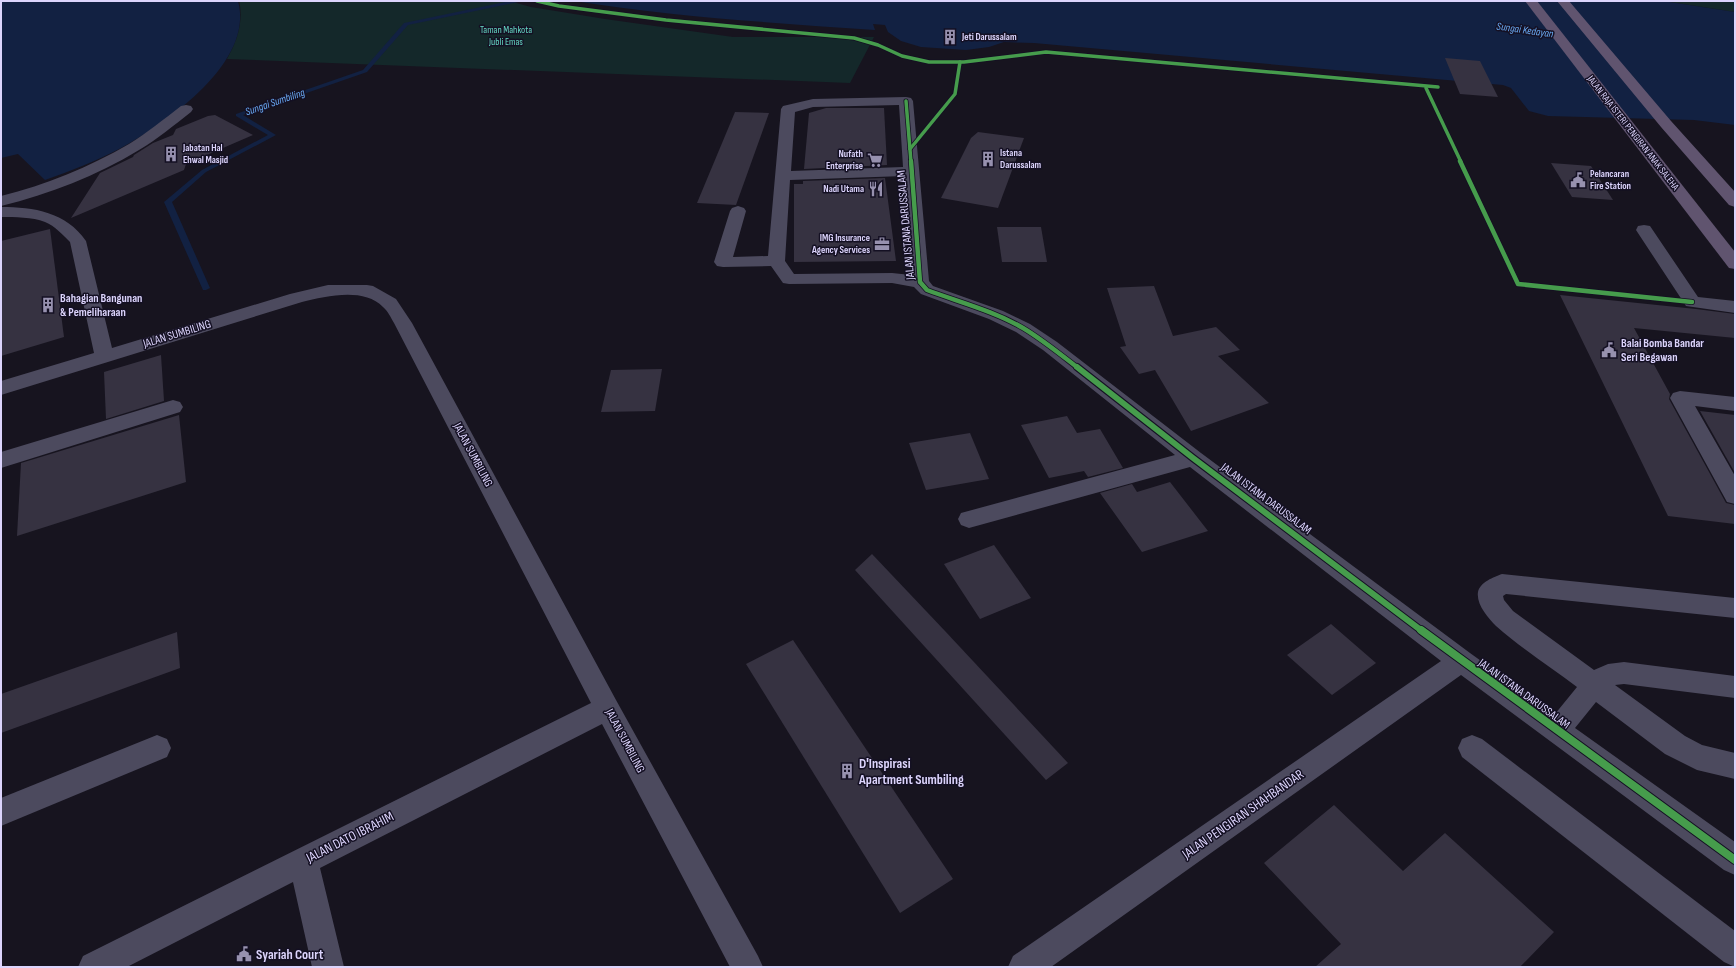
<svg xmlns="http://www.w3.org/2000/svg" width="1736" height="968" font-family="'Sofia Sans Condensed',sans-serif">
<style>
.green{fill:#14282a}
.water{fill:#122142}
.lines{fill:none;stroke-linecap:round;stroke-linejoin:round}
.stream{fill:#122142;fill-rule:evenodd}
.building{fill:#363241}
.minor{fill:#4c4a5e;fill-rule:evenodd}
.major{fill:#60546f;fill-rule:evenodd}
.cycleway-far3-casing{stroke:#141023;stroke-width:5}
.cycleway-far2-casing{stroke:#141023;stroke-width:6}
.cycleway-far1-casing{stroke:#141023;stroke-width:8}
.cycleway-casing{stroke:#141023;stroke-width:10}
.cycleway-far3{stroke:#469c4c;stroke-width:3.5}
.cycleway-far2{stroke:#469c4c;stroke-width:4.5}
.cycleway-far1{stroke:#469c4c;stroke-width:6}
.cycleway{stroke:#469c4c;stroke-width:8}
.labels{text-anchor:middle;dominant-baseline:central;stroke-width:3;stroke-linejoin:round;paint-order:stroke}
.far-park-label{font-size:10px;fill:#65d7c3;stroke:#141023}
.far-poi-label{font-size:10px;font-weight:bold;fill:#dcd4fc;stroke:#141023;text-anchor:start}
.far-street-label{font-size:10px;fill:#dcd4fc;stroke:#141023}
.far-water-label{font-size:11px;font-style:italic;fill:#6aabf5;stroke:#141023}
.street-label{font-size:12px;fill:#dcd4fc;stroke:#141023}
.poi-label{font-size:12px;font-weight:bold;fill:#dcd4fc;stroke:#141023;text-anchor:start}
.near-poi-label{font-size:14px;font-weight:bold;fill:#dcd4fc;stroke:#141023;text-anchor:start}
.near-street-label{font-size:14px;fill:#dcd4fc;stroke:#141023}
</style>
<rect width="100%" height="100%" fill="#17141f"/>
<g class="green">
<path d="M 239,1 L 509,1 L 531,7 L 605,19 L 733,37 L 874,37 L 850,83 L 227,59 C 237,42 244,20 239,1 Z"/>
<path d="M 1663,1 L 1735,1 L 1735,12 Z"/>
</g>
<g class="water">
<path d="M 1,1 L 238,1 C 255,62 167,123 121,148 C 96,161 71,171 45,180 L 18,154 L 1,158 Z"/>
<path d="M 574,1 L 1663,1 L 1735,12 L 1735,125 L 1694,120 L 1548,116 L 1529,111 L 1511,88 L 1503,85 L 1034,43 L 1004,42 L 989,47 L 966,50 L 921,47 L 901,41 L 888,32 L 885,25 L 873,24 L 875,30 C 775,23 674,17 574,1 Z"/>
</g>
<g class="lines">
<path class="stream" d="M 510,1 L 523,1 L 408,25 L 367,72 L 243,115 L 276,135 L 206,172 L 172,202 L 210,288 L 206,290 L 203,290 L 164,202 L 202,170 L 268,135 L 236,116 L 236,114 L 363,70 L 404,23 Z"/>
</g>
<g class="building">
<path d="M 1445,58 L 1480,61 L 1498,97 L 1460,94 Z"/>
<path d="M 826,108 L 884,108 L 887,165 L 804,169 L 809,113 Z"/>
<path d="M 735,112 L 769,113 L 736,205 L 697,203 Z"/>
<path d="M 215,115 L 253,135 L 186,164 L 184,170 L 71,218 L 100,173 L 133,157 L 134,155 L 153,143 L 173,135 L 176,129 L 208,116 Z"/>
<path d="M 978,132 L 1024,138 L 998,208 L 941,198 L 971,138 Z"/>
<path d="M 1551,163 L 1591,166 L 1613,200 L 1572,197 Z"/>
<path d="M 885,178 L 896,261 L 794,262 L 794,184 L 803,184 L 803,181 Z"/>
<path d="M 997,227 L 1041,227 L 1047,262 L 1002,262 Z"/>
<path d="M 50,229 L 64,337 L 1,356 L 1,241 Z"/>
<path d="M 1154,286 L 1173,336 L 1216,327 L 1240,350 L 1218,356 L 1269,403 L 1191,431 L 1155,370 L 1139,374 L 1120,347 L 1126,346 L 1107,288 Z"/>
<path d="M 1560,295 L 1696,309 L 1735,314 L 1735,338 L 1634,328 L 1670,394 L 1669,399 L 1726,503 L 1735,505 L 1735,524 L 1668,516 Z"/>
<path d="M 161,355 L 164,401 L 106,419 L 104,372 Z"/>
<path d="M 662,369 L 655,411 L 601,412 L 611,370 Z"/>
<path d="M 1700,411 L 1735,415 L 1735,473 Z"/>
<path d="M 179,415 L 186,482 L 17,536 L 21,463 Z"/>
<path d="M 1067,416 L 1077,433 L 1100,429 L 1123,468 L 1088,477 L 1084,471 L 1049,478 L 1021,425 Z"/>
<path d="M 970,433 L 989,479 L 926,490 L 909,443 Z"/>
<path d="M 1170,482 L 1208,531 L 1142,552 L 1100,493 L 1132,484 L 1137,492 Z"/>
<path d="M 994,545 L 1031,598 L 980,619 L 944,564 Z"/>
<path d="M 872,554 L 945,631 L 1068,763 L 1046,780 L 855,570 Z"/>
<path d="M 1331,624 L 1376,663 L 1332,695 L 1287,655 Z"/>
<path d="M 177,632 L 180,668 L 1,733 L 1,694 Z"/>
<path d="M 793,640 L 953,879 L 900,913 L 746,664 Z"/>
<path d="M 1334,805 L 1403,871 L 1445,833 L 1554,932 L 1520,967 L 1315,967 L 1341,944 L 1264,863 Z"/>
</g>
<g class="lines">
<g class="minor">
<path d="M 906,97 L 911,98 L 913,101 L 929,281 L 933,286 L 1003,311 L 1030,324 L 1057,342 L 1201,453 L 1470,653 L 1555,714 L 1577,687 C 1550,667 1521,648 1496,626 C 1488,618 1476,604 1478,592 C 1480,582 1494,577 1502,574 L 1735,598 L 1735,618 L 1506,594 L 1503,596 L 1504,600 L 1513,611 L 1594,670 L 1608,664 L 1624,662 L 1735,676 L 1735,698 L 1624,684 L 1615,685 L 1685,736 L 1702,745 L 1735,753 L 1735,779 L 1697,770 L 1665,754 L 1596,702 L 1575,728 L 1735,842 L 1735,875 L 1724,870 L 1461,675 L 1051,967 L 1008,967 L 1013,956 L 1441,661 L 1190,467 L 969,528 L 961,525 L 958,519 L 961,513 L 1175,455 L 1043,350 L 1016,332 L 989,319 L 921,294 L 914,287 L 892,283 L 789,284 L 783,283 L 771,266 L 723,267 L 717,266 L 714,262 L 730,211 L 732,208 L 738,206 L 744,208 L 746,211 L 733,257 L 768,256 L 781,109 L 783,106 L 813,99 ZM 899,105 L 903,167 L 791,171 L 795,112 L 813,107 ZM 904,176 L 911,275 L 892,273 L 794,274 L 785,261 L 790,180 Z"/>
<path d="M 186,105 L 191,106 L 193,109 L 191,112 C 174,125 158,139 139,150 C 96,176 50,194 1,206 L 1,196 C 46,185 89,167 129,144 C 147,133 164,119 181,106 Z"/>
<path d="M 1,207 C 34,207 66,212 86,241 L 112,348 L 290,294 L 328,285 L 367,285 L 373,286 L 396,299 L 412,323 L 616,700 L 758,956 L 763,967 L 730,967 L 602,724 L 320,868 L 344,967 L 312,967 L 293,882 L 127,967 L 78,967 L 83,956 L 591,703 L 394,323 C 391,318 388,311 383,307 C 364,287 326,296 302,302 L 1,395 L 1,381 L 94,353 L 70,242 C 63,235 55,226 45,222 C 32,217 15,217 1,217 Z"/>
<path d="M 1644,225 L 1650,226 L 1698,297 L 1735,301 L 1735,313 L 1686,306 L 1636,230 L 1638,226 Z"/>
<path d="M 1680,391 L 1735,397 L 1735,411 L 1695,406 L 1735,476 L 1735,504 L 1727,502 L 1670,398 L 1673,393 Z"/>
<path d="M 173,400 L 180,402 L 183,407 L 180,412 L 1,468 L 1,452 Z"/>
<path d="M 157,735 L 167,739 L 171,748 L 167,757 L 1,826 L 1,798 Z"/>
<path d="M 1472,735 L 1482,739 L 1735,931 L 1735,967 L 1724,962 L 1462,757 L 1458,748 L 1462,739 Z"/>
</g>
<g class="major">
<path d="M 1525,1 L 1537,1 L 1735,252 L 1735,269 L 1729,268 Z"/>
<path d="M 1557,1 L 1569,1 L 1671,121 L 1735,192 L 1735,207 L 1729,205 L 1661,127 Z"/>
</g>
<g class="cycleway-far3-casing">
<g id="cycleway-far3">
<path d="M 537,1 L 559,6 L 666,20 L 854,38 L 878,45 L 902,56 L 929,62 L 964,62 L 1046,52 L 1438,87"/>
<path d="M 1426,88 L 1461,162"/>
<path d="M 906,101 L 911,162"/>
<path d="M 910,149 L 955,94 L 960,62"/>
</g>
</g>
<g class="cycleway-far2-casing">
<g id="cycleway-far2">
<path d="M 911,161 L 920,282 L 927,290 C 959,302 994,311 1023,328 C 1043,340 1060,354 1078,368"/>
<path d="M 1460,161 L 1518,284 L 1692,302"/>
</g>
</g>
<g class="cycleway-far1-casing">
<path id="cycleway-far1" d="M 1077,367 L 1193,458 L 1422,631"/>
</g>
<g class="cycleway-casing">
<path id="cycleway" d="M 1421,630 L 1735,860"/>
</g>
<use href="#cycleway-far3" class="cycleway-far3"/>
<use href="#cycleway-far2" class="cycleway-far2"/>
<use href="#cycleway-far1" class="cycleway-far1"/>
<use href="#cycleway" class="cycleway"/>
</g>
<defs>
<g id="building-bare" transform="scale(1.2)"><path d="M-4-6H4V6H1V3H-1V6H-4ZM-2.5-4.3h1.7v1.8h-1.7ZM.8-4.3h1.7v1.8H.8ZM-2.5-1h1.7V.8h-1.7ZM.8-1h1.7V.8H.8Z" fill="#9791af" stroke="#141023" stroke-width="2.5" paint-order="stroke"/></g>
<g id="supermarket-bare" transform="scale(1.2)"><path d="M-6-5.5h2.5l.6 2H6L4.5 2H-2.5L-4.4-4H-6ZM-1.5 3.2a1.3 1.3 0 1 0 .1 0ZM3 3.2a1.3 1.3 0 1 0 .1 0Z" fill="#9791af" stroke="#141023" stroke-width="2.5" paint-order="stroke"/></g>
<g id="civic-bare" transform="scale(1.2)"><path d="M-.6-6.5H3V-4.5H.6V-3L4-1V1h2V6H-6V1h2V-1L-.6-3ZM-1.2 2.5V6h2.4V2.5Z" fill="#9791af" stroke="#141023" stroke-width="2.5" paint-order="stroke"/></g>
<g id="restaurant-bare" transform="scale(1.2)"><path d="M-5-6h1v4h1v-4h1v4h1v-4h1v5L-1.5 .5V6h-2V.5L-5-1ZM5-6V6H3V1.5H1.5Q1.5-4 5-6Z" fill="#9791af" stroke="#141023" stroke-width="2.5" paint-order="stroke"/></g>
<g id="office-bare" transform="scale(1.2)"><path d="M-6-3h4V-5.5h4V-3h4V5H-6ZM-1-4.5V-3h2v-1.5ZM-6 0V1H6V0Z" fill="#9791af" stroke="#141023" stroke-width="2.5" paint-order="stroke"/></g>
</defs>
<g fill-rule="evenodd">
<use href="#building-bare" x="950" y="37"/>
<use href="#building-bare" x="171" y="154"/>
<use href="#building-bare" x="988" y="159"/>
<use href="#supermarket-bare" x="875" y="160"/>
<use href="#civic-bare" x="1578" y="180"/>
<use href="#restaurant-bare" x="876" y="189"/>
<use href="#office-bare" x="882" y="244"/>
<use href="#building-bare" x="48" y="305"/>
<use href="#civic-bare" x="1609" y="350"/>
<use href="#building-bare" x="847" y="771"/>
<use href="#civic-bare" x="244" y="954"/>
</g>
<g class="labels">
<g class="far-park-label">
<text x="506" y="30">Taman Mahkota<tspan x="506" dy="12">Jubli Emas</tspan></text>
</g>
<g class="far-poi-label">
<text x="962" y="37">Jeti Darussalam</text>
<text x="183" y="148">Jabatan Hal<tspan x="183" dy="12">Ehwal Masjid</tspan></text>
<text x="1000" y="153">Istana<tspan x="1000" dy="12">Darussalam</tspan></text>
<text x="863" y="154" text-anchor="end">Nufath<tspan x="863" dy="12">Enterprise</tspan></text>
<text x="1590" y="174">Pelancaran<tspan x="1590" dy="12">Fire Station</tspan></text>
<text x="864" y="189" text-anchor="end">Nadi Utama</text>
<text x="870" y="238" text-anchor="end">IMG Insurance<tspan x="870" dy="12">Agency Services</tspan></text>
</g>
<g class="far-street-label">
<text transform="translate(1633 133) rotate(52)">JALAN RAJA ISTERI PENGIRAN ANAK SALEHA</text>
</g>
<g class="far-water-label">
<text transform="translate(1525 30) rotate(8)">Sungai Kedayan</text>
<text transform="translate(275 102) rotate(-19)">Sungai Sumbiling</text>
</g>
<g class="street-label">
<text transform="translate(906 225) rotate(-95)">JALAN ISTANA DARUSSALAM</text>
<text transform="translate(177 334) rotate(-17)">JALAN SUMBILING</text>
<text transform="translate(473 455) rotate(62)">JALAN SUMBILING</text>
<text transform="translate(1266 499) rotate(37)">JALAN ISTANA DARUSSALAM</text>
<text transform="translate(1524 694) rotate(36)">JALAN ISTANA DARUSSALAM</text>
<text transform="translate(625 741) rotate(62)">JALAN SUMBILING</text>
</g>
<g class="poi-label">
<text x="60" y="298">Bahagian Bangunan<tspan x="60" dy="14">&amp; Pemeliharaan</tspan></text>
<text x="1621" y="343">Balai Bomba Bandar<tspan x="1621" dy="14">Seri Begawan</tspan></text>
</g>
<g class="near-poi-label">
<text x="859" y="763">D'Inspirasi<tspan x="859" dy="16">Apartment Sumbiling</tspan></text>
<text x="256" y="954">Syariah Court</text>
</g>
<g class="near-street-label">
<text transform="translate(1243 814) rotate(-35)">JALAN PENGIRAN SHAHBANDAR</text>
<text transform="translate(350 837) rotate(-27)">JALAN DATO IBRAHIM</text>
</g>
</g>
<rect width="1736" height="968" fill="none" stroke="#dcd4fc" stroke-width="4"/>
</svg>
